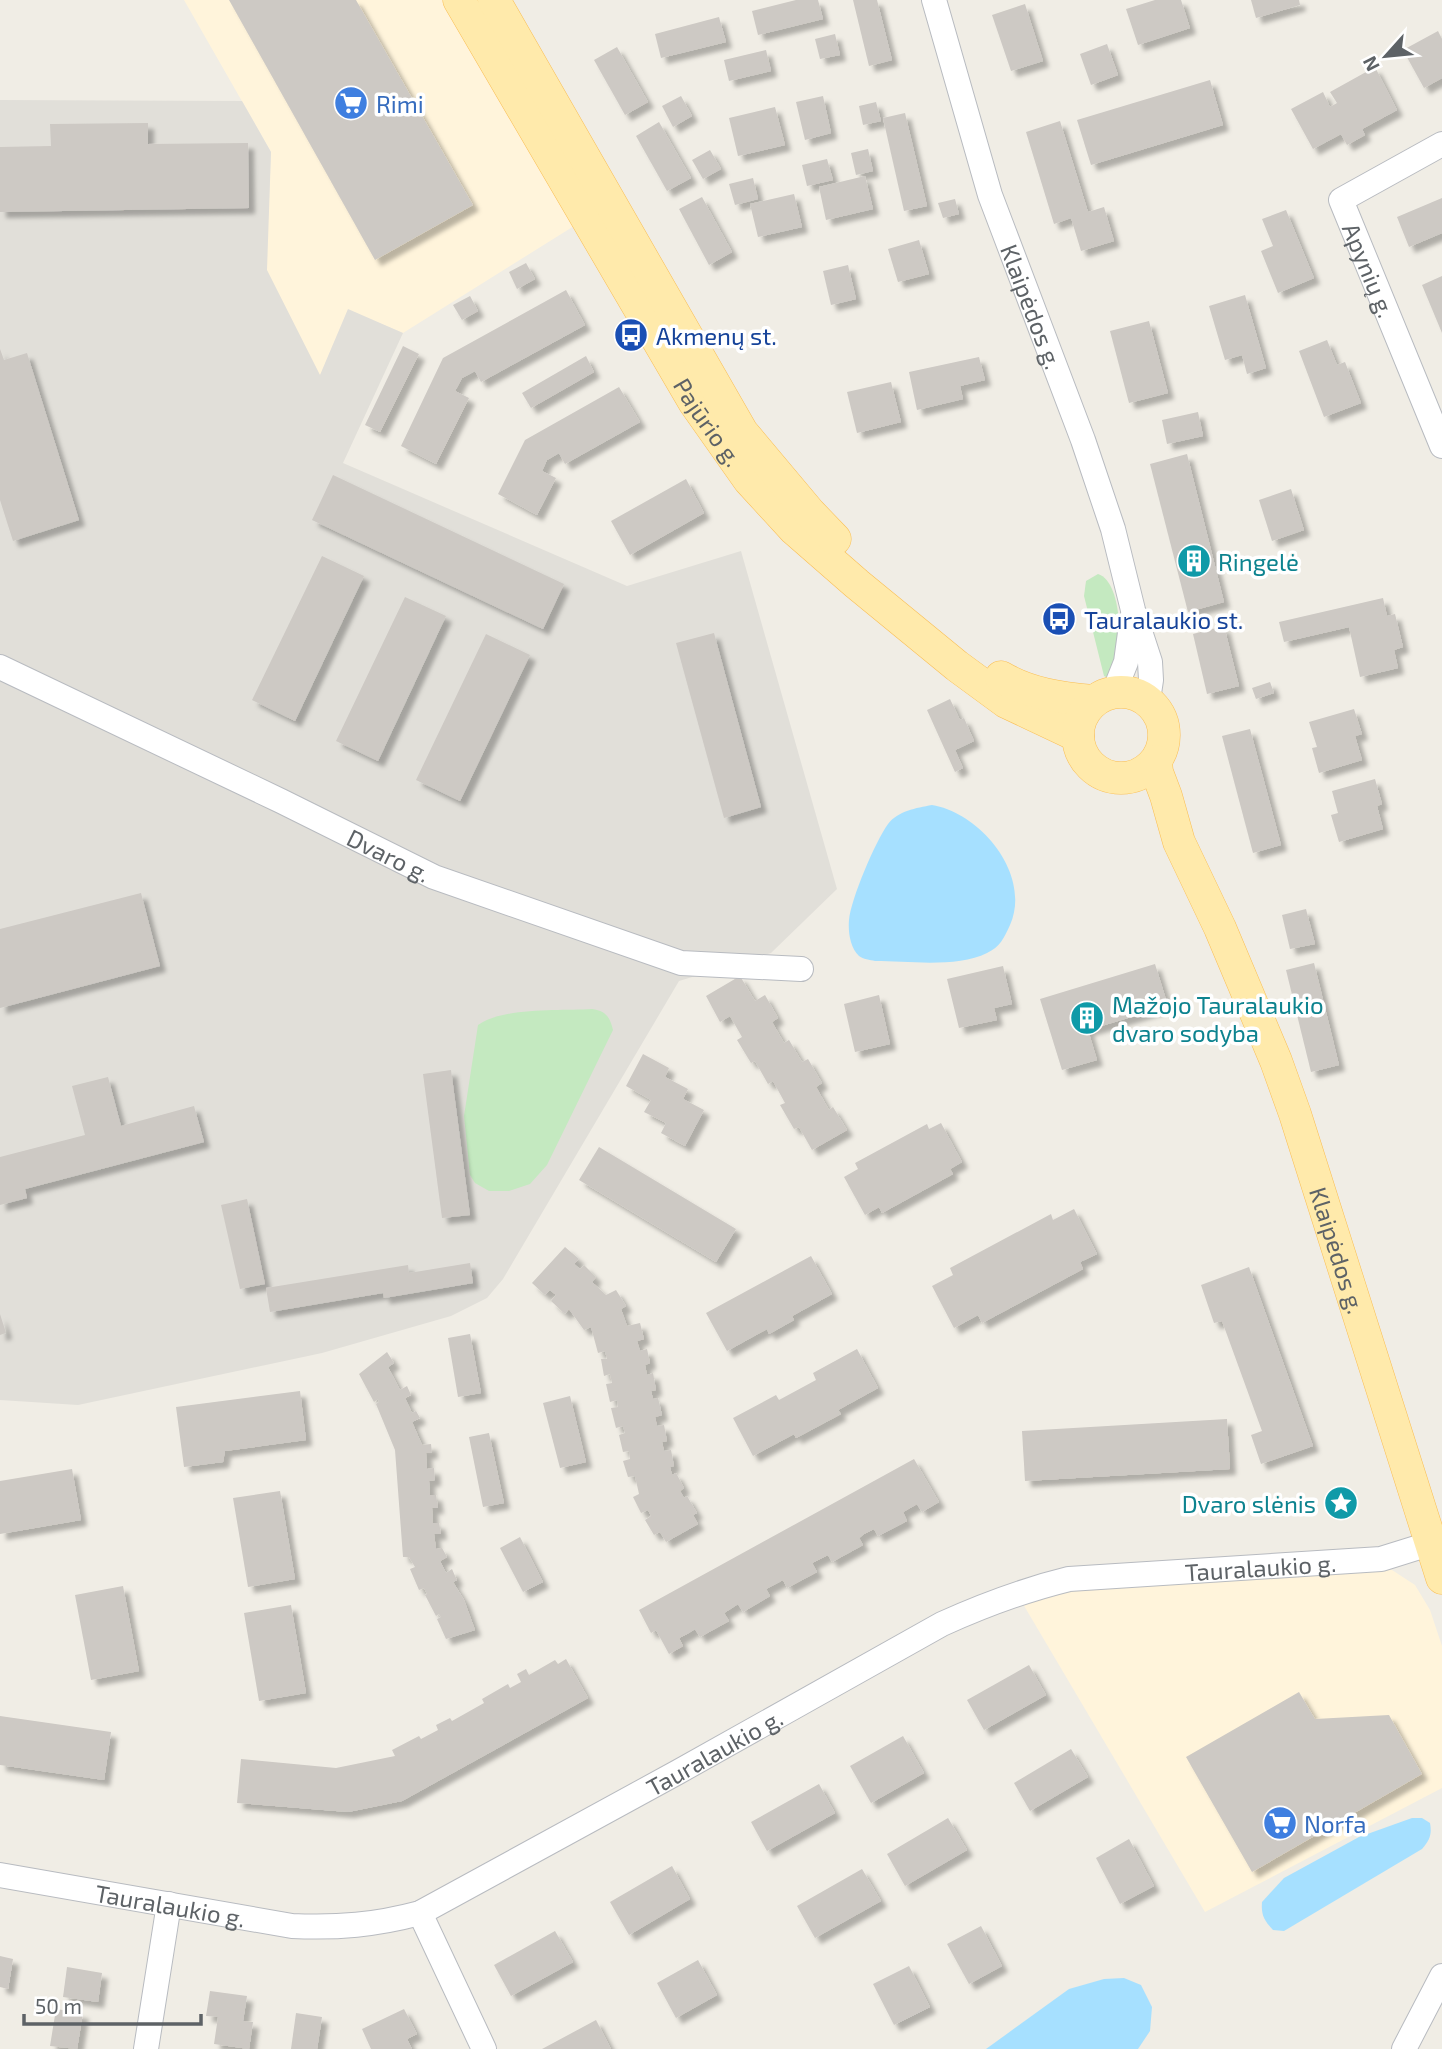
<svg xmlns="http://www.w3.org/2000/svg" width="1442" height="2049" font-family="'Exo 2',sans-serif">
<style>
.commercial{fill:#fff4db}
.industrial{fill:#e1dfd9}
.green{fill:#c4e9c0}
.water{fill:#a6e0ff}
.building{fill:#cdc9c4;filter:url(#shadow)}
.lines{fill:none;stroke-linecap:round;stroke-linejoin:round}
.minor-casing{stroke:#b8bbc0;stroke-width:26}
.major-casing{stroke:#fabe54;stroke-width:33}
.minor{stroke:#fff;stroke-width:24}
.major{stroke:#ffeaab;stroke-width:32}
.labels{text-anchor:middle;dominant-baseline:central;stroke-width:7;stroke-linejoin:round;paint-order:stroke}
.shop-label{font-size:24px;fill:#366cbe;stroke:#fff;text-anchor:start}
.street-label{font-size:24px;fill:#5d6266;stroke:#fff}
.transit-label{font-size:24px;fill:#164399;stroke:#fff;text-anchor:start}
.culture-label{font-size:24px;fill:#0d838f;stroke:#fff;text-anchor:start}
</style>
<defs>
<filter id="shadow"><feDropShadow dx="6" dy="6" stdDeviation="2" flood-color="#0004"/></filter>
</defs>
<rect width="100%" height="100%" fill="#f0ede5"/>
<g class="commercial">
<path d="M 184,0 L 444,0 L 574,226 L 403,333 L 348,310 L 320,376 L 266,270 L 271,152 Z"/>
<path d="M 1374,1568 L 1392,1570 L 1415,1585 L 1430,1610 L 1442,1646 L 1442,1788 L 1205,1912 L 1023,1604 L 1070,1591 Z"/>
</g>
<path class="industrial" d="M 0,100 L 242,101 L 271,152 L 267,270 L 320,375 L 348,309 L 403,333 L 343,463 L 627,586 L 741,551 L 837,889 L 771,953 L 679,981 L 503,1279 L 487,1298 L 451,1316 L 322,1353 L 78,1405 L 0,1400 Z"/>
<g class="green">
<path d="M 1098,574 C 1124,582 1125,661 1106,677 L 1104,676 L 1084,596 L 1086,581 Z"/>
<path d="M 592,1009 C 606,1011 610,1017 613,1030 L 547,1165 L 530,1184 L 509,1191 L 489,1191 L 475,1183 L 470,1175 L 464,1116 L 478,1025 C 503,1007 561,1011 592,1009 Z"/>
</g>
<g class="water">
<path d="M 932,805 C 981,813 1032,875 1010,925 C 1004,938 1000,947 987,953 C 957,968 908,961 875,961 C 870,960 863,959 859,956 C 850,947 848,932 849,920 C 851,899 875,842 888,824 C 898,811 916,808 932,805 Z"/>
<path d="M 1412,1818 L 1422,1818 L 1430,1823 C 1432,1834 1430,1840 1422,1849 L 1284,1931 L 1273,1930 C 1264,1920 1261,1915 1262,1902 L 1284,1878 L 1359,1837 Z"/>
<path d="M 1124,1978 L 1141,1985 L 1152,2007 L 1150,2031 L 1138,2049 L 986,2049 L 1069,1989 L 1104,1979 Z"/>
</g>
<g class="building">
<path d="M 229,0 L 356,0 L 473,205 L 375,260 Z"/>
<path d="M 796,0 L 818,0 L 823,19 L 758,35 L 752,11 Z"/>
<path d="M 853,0 L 877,0 L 892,60 L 869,66 Z"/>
<path d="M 1155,0 L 1181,0 L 1190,28 L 1138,45 L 1126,9 Z"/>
<path d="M 1251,0 L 1299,0 L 1300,5 L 1256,18 Z"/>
<path d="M 1025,4 L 1043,61 L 1011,71 L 992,15 Z"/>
<path d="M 719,17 L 726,42 L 661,58 L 655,34 Z"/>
<path d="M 1438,31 L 1442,39 L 1442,78 L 1424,88 L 1403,50 Z"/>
<path d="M 835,34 L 840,55 L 820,59 L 815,39 Z"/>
<path d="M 1107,44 L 1118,75 L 1091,85 L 1080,54 Z"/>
<path d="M 617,47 L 648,102 L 625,115 L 594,60 Z"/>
<path d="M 766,50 L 771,71 L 729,81 L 724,60 Z"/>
<path d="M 1375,67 L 1397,110 L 1362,129 L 1365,135 L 1347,145 L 1341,134 L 1313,149 L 1291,109 L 1323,92 L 1330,107 L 1337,103 L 1330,92 Z"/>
<path d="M 1210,80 L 1223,125 L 1091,165 L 1077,120 Z"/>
<path d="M 681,96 L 692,116 L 673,127 L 662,106 Z"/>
<path d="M 823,96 L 831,133 L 805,140 L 796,102 Z"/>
<path d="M 876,102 L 881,121 L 863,125 L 859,106 Z"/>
<path d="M 775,107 L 785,145 L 738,156 L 729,118 Z"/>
<path d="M 905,113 L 927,206 L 904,211 L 883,118 Z"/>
<path d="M 1060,121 L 1088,212 L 1104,207 L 1114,241 L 1081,251 L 1071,218 L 1054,224 L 1026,132 Z"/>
<path d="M 659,122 L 691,178 L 667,191 L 636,136 Z"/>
<path d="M 148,123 L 148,144 L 248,143 L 249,208 L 0,212 L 0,147 L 51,146 L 50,124 Z"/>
<path d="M 868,149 L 873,171 L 856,175 L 851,153 Z"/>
<path d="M 710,150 L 721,169 L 703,179 L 692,160 Z"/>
<path d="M 827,159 L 833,180 L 807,186 L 802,165 Z"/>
<path d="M 865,176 L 873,209 L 826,220 L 819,187 Z"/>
<path d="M 753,178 L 758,199 L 735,205 L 729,184 Z"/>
<path d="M 794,194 L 802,227 L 758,237 L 750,204 Z"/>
<path d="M 702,197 L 732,252 L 709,265 L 679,209 Z"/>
<path d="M 1442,198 L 1442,233 L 1409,247 L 1397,217 Z"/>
<path d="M 955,199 L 959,214 L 943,218 L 938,203 Z"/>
<path d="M 1286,210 L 1314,278 L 1278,293 L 1261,251 L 1273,246 L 1262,219 Z"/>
<path d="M 919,240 L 929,274 L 898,282 L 888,249 Z"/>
<path d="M 526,263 L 535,279 L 517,289 L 509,272 Z"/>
<path d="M 848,265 L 856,299 L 831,305 L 823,271 Z"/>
<path d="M 1442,276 L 1442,333 L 1422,285 Z"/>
<path d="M 566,290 L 585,325 L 481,382 L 475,371 L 462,378 L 455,391 L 469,398 L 436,464 L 401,446 L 443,358 Z"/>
<path d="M 1245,295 L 1266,368 L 1247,374 L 1242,355 L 1225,360 L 1209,306 Z"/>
<path d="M 470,296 L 478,311 L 462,320 L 453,305 Z"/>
<path d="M 1149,321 L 1168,393 L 1129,403 L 1110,331 Z"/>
<path d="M 1327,340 L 1337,365 L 1345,362 L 1361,403 L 1324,417 L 1299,351 Z"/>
<path d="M 403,346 L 419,354 L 380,432 L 365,425 Z"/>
<path d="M 0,349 L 4,360 L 27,353 L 79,520 L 13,541 L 0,500 Z"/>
<path d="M 586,356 L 594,372 L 531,408 L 522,393 Z"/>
<path d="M 979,357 L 985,380 L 960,386 L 963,399 L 917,410 L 909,372 Z"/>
<path d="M 891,382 L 901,422 L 857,433 L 847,392 Z"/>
<path d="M 619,387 L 640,422 L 565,464 L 559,453 L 547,460 L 542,471 L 556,478 L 537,515 L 498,494 L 525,440 Z"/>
<path d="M 1198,412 L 1203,436 L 1167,444 L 1162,420 Z"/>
<path d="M 1187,454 L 1224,602 L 1188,612 L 1150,464 Z"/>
<path d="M 333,475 L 564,584 L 543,629 L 312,520 Z"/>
<path d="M 686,479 L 704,513 L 630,555 L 611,521 Z"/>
<path d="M 1291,489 L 1304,530 L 1272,541 L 1259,500 Z"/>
<path d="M 322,556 L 364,576 L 295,721 L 252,700 Z"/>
<path d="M 405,597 L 446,616 L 378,761 L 336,741 Z"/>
<path d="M 1383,598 L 1387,616 L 1395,614 L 1403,647 L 1394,650 L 1398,668 L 1360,677 L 1349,627 L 1284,642 L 1279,622 Z"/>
<path d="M 1224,626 L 1239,686 L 1207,694 L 1193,634 Z"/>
<path d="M 714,633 L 761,807 L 724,818 L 676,643 Z"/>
<path d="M 486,634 L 530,655 L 460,801 L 416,780 Z"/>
<path d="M 1270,682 L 1274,693 L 1256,699 L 1252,688 Z"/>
<path d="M 950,699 L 960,720 L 964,718 L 974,741 L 955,750 L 963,768 L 955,772 L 927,710 Z"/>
<path d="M 1354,709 L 1362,734 L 1355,736 L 1362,760 L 1319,773 L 1312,748 L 1317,747 L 1309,722 Z"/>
<path d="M 1250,729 L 1281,845 L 1253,853 L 1222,736 Z"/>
<path d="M 1375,779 L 1382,804 L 1377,806 L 1383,829 L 1339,842 L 1331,815 L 1338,813 L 1332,791 Z"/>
<path d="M 141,893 L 160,966 L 0,1008 L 0,929 Z"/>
<path d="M 1306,909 L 1315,944 L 1290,949 L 1282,915 Z"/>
<path d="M 1314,963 L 1339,1065 L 1311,1072 L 1286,970 Z"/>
<path d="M 1155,964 L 1168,1006 L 1088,1030 L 1097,1060 L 1062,1070 L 1040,999 Z"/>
<path d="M 1003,966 L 1012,1004 L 994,1008 L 997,1020 L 959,1028 L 947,979 Z"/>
<path d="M 740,976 L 755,1001 L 765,995 L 778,1018 L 772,1022 L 784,1043 L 789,1040 L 802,1062 L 808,1059 L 822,1083 L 816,1087 L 829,1110 L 833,1107 L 847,1130 L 812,1150 L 799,1127 L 794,1129 L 780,1105 L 785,1103 L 773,1081 L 768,1084 L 755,1061 L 751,1063 L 737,1040 L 742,1037 L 730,1016 L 720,1022 L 706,996 Z"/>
<path d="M 879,995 L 890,1044 L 855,1052 L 844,1004 Z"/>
<path d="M 643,1054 L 669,1068 L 665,1077 L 688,1089 L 683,1099 L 704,1110 L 685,1146 L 661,1133 L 666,1123 L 644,1112 L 651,1100 L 626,1086 Z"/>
<path d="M 451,1070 L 470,1215 L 442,1218 L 423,1074 Z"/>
<path d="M 108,1077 L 121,1126 L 194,1106 L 204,1142 L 25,1189 L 27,1198 L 0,1205 L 0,1157 L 85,1135 L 72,1086 Z"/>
<path d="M 941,1123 L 962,1162 L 950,1169 L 953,1174 L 882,1213 L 879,1207 L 865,1215 L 844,1177 L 858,1169 L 855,1163 L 927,1124 L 929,1129 Z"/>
<path d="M 599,1147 L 736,1229 L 716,1262 L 579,1180 Z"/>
<path d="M 247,1199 L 265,1284 L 240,1289 L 221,1205 Z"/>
<path d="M 1074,1209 L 1097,1254 L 1080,1262 L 1083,1269 L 982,1323 L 978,1315 L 954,1328 L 932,1286 L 953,1275 L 950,1268 L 1051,1214 L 1053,1220 Z"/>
<path d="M 565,1247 L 579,1259 L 574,1264 L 580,1269 L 584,1265 L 596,1277 L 592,1282 L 606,1295 L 616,1290 L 626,1306 L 621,1309 L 627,1326 L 640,1323 L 644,1339 L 637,1341 L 640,1351 L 647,1349 L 650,1363 L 645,1365 L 647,1375 L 653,1373 L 656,1390 L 651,1391 L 653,1399 L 658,1398 L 662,1415 L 655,1417 L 657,1426 L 664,1425 L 667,1441 L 662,1442 L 664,1451 L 671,1450 L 674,1466 L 670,1467 L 672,1475 L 676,1473 L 684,1488 L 680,1491 L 684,1498 L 687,1496 L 697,1513 L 693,1515 L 698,1524 L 666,1542 L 660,1532 L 654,1535 L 645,1520 L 651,1516 L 648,1510 L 641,1513 L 633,1497 L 639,1494 L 635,1476 L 628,1477 L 623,1461 L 630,1459 L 629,1451 L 623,1452 L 619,1435 L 625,1433 L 623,1426 L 616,1428 L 611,1408 L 618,1407 L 617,1400 L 610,1402 L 606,1384 L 612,1383 L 610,1374 L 604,1376 L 601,1359 L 607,1359 L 605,1351 L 598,1353 L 591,1327 L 584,1330 L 569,1309 L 565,1314 L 551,1301 L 556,1295 L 550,1290 L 545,1295 L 532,1283 Z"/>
<path d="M 811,1256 L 832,1294 L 792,1316 L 794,1320 L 769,1334 L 767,1329 L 727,1351 L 706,1313 Z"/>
<path d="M 470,1263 L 473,1283 L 384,1298 L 383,1293 L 270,1312 L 266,1288 L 408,1265 L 409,1273 Z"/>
<path d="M 1249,1267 L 1313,1446 L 1261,1464 L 1251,1435 L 1262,1431 L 1222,1321 L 1214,1323 L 1201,1285 Z"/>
<path d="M 0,1314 L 6,1333 L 0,1335 Z"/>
<path d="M 470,1334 L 481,1393 L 458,1397 L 448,1338 Z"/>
<path d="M 857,1349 L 878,1388 L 838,1410 L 841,1414 L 796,1438 L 794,1434 L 753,1456 L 733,1418 L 776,1395 L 779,1400 L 816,1380 L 813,1373 Z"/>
<path d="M 387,1352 L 394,1363 L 388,1367 L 400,1390 L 407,1386 L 411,1395 L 405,1398 L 412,1413 L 416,1411 L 420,1418 L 412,1422 L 422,1445 L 431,1444 L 432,1453 L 426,1453 L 427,1469 L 434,1468 L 435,1480 L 429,1481 L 430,1495 L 436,1495 L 438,1508 L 432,1508 L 433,1523 L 439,1523 L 441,1534 L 434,1534 L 436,1549 L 442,1548 L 447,1557 L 440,1561 L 446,1573 L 452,1569 L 455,1576 L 457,1580 L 453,1582 L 464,1600 L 475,1630 L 446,1639 L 437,1619 L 441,1617 L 439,1614 L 436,1616 L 425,1595 L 427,1594 L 424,1588 L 419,1590 L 410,1569 L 415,1567 L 409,1557 L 403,1557 L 395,1450 L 376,1404 L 379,1402 L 378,1399 L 374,1402 L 359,1374 Z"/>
<path d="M 300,1391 L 306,1440 L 225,1451 L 223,1462 L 184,1467 L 176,1407 Z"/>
<path d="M 570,1396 L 586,1462 L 560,1468 L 543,1403 Z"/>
<path d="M 1227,1419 L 1230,1469 L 1025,1481 L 1022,1431 Z"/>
<path d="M 489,1433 L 504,1503 L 483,1507 L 469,1437 Z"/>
<path d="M 914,1459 L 939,1502 L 922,1512 L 917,1504 L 903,1512 L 907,1521 L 878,1536 L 874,1529 L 864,1534 L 859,1538 L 863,1545 L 832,1562 L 828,1555 L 812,1563 L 817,1572 L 787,1588 L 783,1580 L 766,1589 L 770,1596 L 743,1612 L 738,1604 L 724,1613 L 729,1621 L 700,1637 L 695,1629 L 687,1634 L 679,1638 L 683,1646 L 669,1654 L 656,1630 L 651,1633 L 639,1610 Z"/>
<path d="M 72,1469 L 81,1520 L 0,1534 L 0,1481 Z"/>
<path d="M 280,1491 L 295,1579 L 248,1587 L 233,1498 Z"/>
<path d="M 520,1537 L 543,1582 L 523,1592 L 500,1548 Z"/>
<path d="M 123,1586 L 139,1671 L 91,1680 L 75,1595 Z"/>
<path d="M 291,1605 L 306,1693 L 259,1701 L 244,1613 Z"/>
<path d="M 566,1659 L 588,1698 L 402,1801 L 348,1812 L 237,1803 L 241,1759 L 336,1768 L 395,1756 L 392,1750 L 419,1736 L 421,1739 L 438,1730 L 436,1725 L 450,1718 L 452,1721 L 484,1703 L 482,1699 L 508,1684 L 510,1688 L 521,1682 L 517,1674 L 526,1669 L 529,1675 L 555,1660 L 558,1664 Z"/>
<path d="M 1029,1665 L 1046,1695 L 984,1730 L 967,1700 Z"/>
<path d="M 1299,1692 L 1315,1719 L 1389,1715 L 1422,1774 L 1252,1872 L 1186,1757 Z"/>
<path d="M 0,1716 L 111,1732 L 104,1780 L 0,1765 Z"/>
<path d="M 903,1736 L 924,1773 L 871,1803 L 850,1766 Z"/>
<path d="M 1071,1749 L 1088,1777 L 1030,1811 L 1014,1783 Z"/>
<path d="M 819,1784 L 835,1813 L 767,1851 L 751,1822 Z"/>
<path d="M 948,1818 L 967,1850 L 905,1886 L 887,1854 Z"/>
<path d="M 1129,1839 L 1154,1886 L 1120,1904 L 1096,1858 Z"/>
<path d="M 672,1866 L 690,1899 L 629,1935 L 610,1902 Z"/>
<path d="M 862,1869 L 881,1901 L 815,1938 L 797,1906 Z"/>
<path d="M 981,1926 L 1002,1966 L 969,1984 L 947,1944 Z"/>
<path d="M 555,1931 L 573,1962 L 511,1996 L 494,1965 Z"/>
<path d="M 0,1956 L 13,1959 L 8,1989 L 0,1987 Z"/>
<path d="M 698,1960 L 717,1995 L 676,2018 L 657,1983 Z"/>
<path d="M 909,1966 L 930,2007 L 894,2025 L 873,1984 Z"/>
<path d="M 67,1967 L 102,1973 L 98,2002 L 63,1997 Z"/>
<path d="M 210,1991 L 247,1996 L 243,2021 L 253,2022 L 249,2049 L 214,2044 L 218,2017 L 206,2016 Z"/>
<path d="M 56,2009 L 83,2013 L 77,2049 L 50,2046 Z"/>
<path d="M 404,2009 L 417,2034 L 407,2039 L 412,2049 L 371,2049 L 362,2029 Z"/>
<path d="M 296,2013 L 322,2017 L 317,2049 L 291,2049 Z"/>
<path d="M 596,2020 L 611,2049 L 542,2049 Z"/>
</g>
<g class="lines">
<g class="minor-casing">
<g id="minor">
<path id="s1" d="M 934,0 L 990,195 L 1083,440 L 1113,529 L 1133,610 L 1150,662 L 1151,680 L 1148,700"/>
<path id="s2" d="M 1442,144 L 1341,200 L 1442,446"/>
<path id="s3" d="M 0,667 L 281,801 L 434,877 L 681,963 L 801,969"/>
<path d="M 1114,692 L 1126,662 L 1132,618"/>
<path id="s4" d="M 0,1875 L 292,1926 C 338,1928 375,1925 420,1913 L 678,1772 L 942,1624 C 984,1605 1024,1590 1069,1579 L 1381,1559 L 1442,1540"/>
<path d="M 420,1913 L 484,2049"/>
<path d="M 146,2049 L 169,1904"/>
<path d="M 1404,2049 L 1442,1976"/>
</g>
</g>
<g class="major-casing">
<g id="major">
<path id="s5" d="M 459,0 L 694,402 L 749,480 L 794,529 L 857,584 L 957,666 L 1006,702 L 1078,736"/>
<path d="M 494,0 L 742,432 L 810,513 L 835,539"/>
<path d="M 1001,677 C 1030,694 1061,698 1093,701"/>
<circle cx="1121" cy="735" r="43"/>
<path id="s6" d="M 1156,761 L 1157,772 L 1166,796 L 1179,842 L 1220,928 L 1276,1061 L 1295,1114 L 1442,1578"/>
</g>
</g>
<use href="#minor" class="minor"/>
<use href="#major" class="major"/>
</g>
<defs>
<g id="supermarket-disc" transform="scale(1.75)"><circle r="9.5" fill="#3f7fe0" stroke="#fff"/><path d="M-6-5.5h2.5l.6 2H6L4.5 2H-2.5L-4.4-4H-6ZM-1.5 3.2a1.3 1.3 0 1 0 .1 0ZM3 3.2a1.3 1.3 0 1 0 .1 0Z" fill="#fff"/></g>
<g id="bus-disc" transform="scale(1.75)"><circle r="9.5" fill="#1a4fb4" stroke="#fff"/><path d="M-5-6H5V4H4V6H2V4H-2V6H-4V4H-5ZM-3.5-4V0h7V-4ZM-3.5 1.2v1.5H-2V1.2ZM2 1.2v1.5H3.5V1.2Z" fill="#fff"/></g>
<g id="building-disc" transform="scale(1.75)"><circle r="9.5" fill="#0f9aa8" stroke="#fff"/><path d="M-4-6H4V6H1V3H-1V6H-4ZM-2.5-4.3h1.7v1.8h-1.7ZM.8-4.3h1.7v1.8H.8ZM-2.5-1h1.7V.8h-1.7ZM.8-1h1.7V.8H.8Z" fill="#fff"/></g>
<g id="sight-disc" transform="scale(1.75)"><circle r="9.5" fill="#0f9aa8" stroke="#fff"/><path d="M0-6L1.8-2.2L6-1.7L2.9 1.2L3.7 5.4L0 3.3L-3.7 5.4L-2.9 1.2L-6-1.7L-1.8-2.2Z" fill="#fff"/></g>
</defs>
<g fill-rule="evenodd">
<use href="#supermarket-disc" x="351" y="103"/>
<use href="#bus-disc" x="631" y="335"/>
<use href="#building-disc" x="1194" y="561"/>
<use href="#bus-disc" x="1059" y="619"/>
<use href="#building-disc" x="1087" y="1018"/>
<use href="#sight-disc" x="1341" y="1503"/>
<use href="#supermarket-disc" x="1280" y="1823"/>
</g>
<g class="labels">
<g class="shop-label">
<text x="376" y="103">Rimi</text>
<text x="1304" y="1823">Norfa</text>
</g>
<g class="street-label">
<text stroke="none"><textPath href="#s2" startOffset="191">Apynių g.</textPath></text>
<text stroke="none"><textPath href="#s1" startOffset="322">Klaipėdos g.</textPath></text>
<text stroke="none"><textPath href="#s5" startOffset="490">Pajūrio g.</textPath></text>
<text stroke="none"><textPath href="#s3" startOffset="432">Dvaro g.</textPath></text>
<text stroke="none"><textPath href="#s6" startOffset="523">Klaipėdos g.</textPath></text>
<text stroke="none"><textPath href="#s4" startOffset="1349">Tauralaukio g.</textPath></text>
<text stroke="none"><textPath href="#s4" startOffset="761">Tauralaukio g.</textPath></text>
<text stroke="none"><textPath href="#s4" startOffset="173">Tauralaukio g.</textPath></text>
</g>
<g class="transit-label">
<text x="656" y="335">Akmenų st.</text>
<text x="1084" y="619">Tauralaukio st.</text>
</g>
<g class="culture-label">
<text x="1218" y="561">Ringelė</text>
<text x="1112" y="1004">Mažojo Tauralaukio<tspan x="1112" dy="28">dvaro sodyba</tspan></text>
<text x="1316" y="1503" text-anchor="end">Dvaro slėnis</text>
</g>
</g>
<g transform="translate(1386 56) rotate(243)" stroke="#ffffff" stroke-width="5" paint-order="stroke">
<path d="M0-5L12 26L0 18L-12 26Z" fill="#5d6266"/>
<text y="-10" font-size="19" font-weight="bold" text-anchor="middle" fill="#5d6266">N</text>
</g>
<path d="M24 2014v10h177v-10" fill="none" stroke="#5d6266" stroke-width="3.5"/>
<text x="35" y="2014" font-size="21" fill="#5d6266" stroke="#ffffff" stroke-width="5" paint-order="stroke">50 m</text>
</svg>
